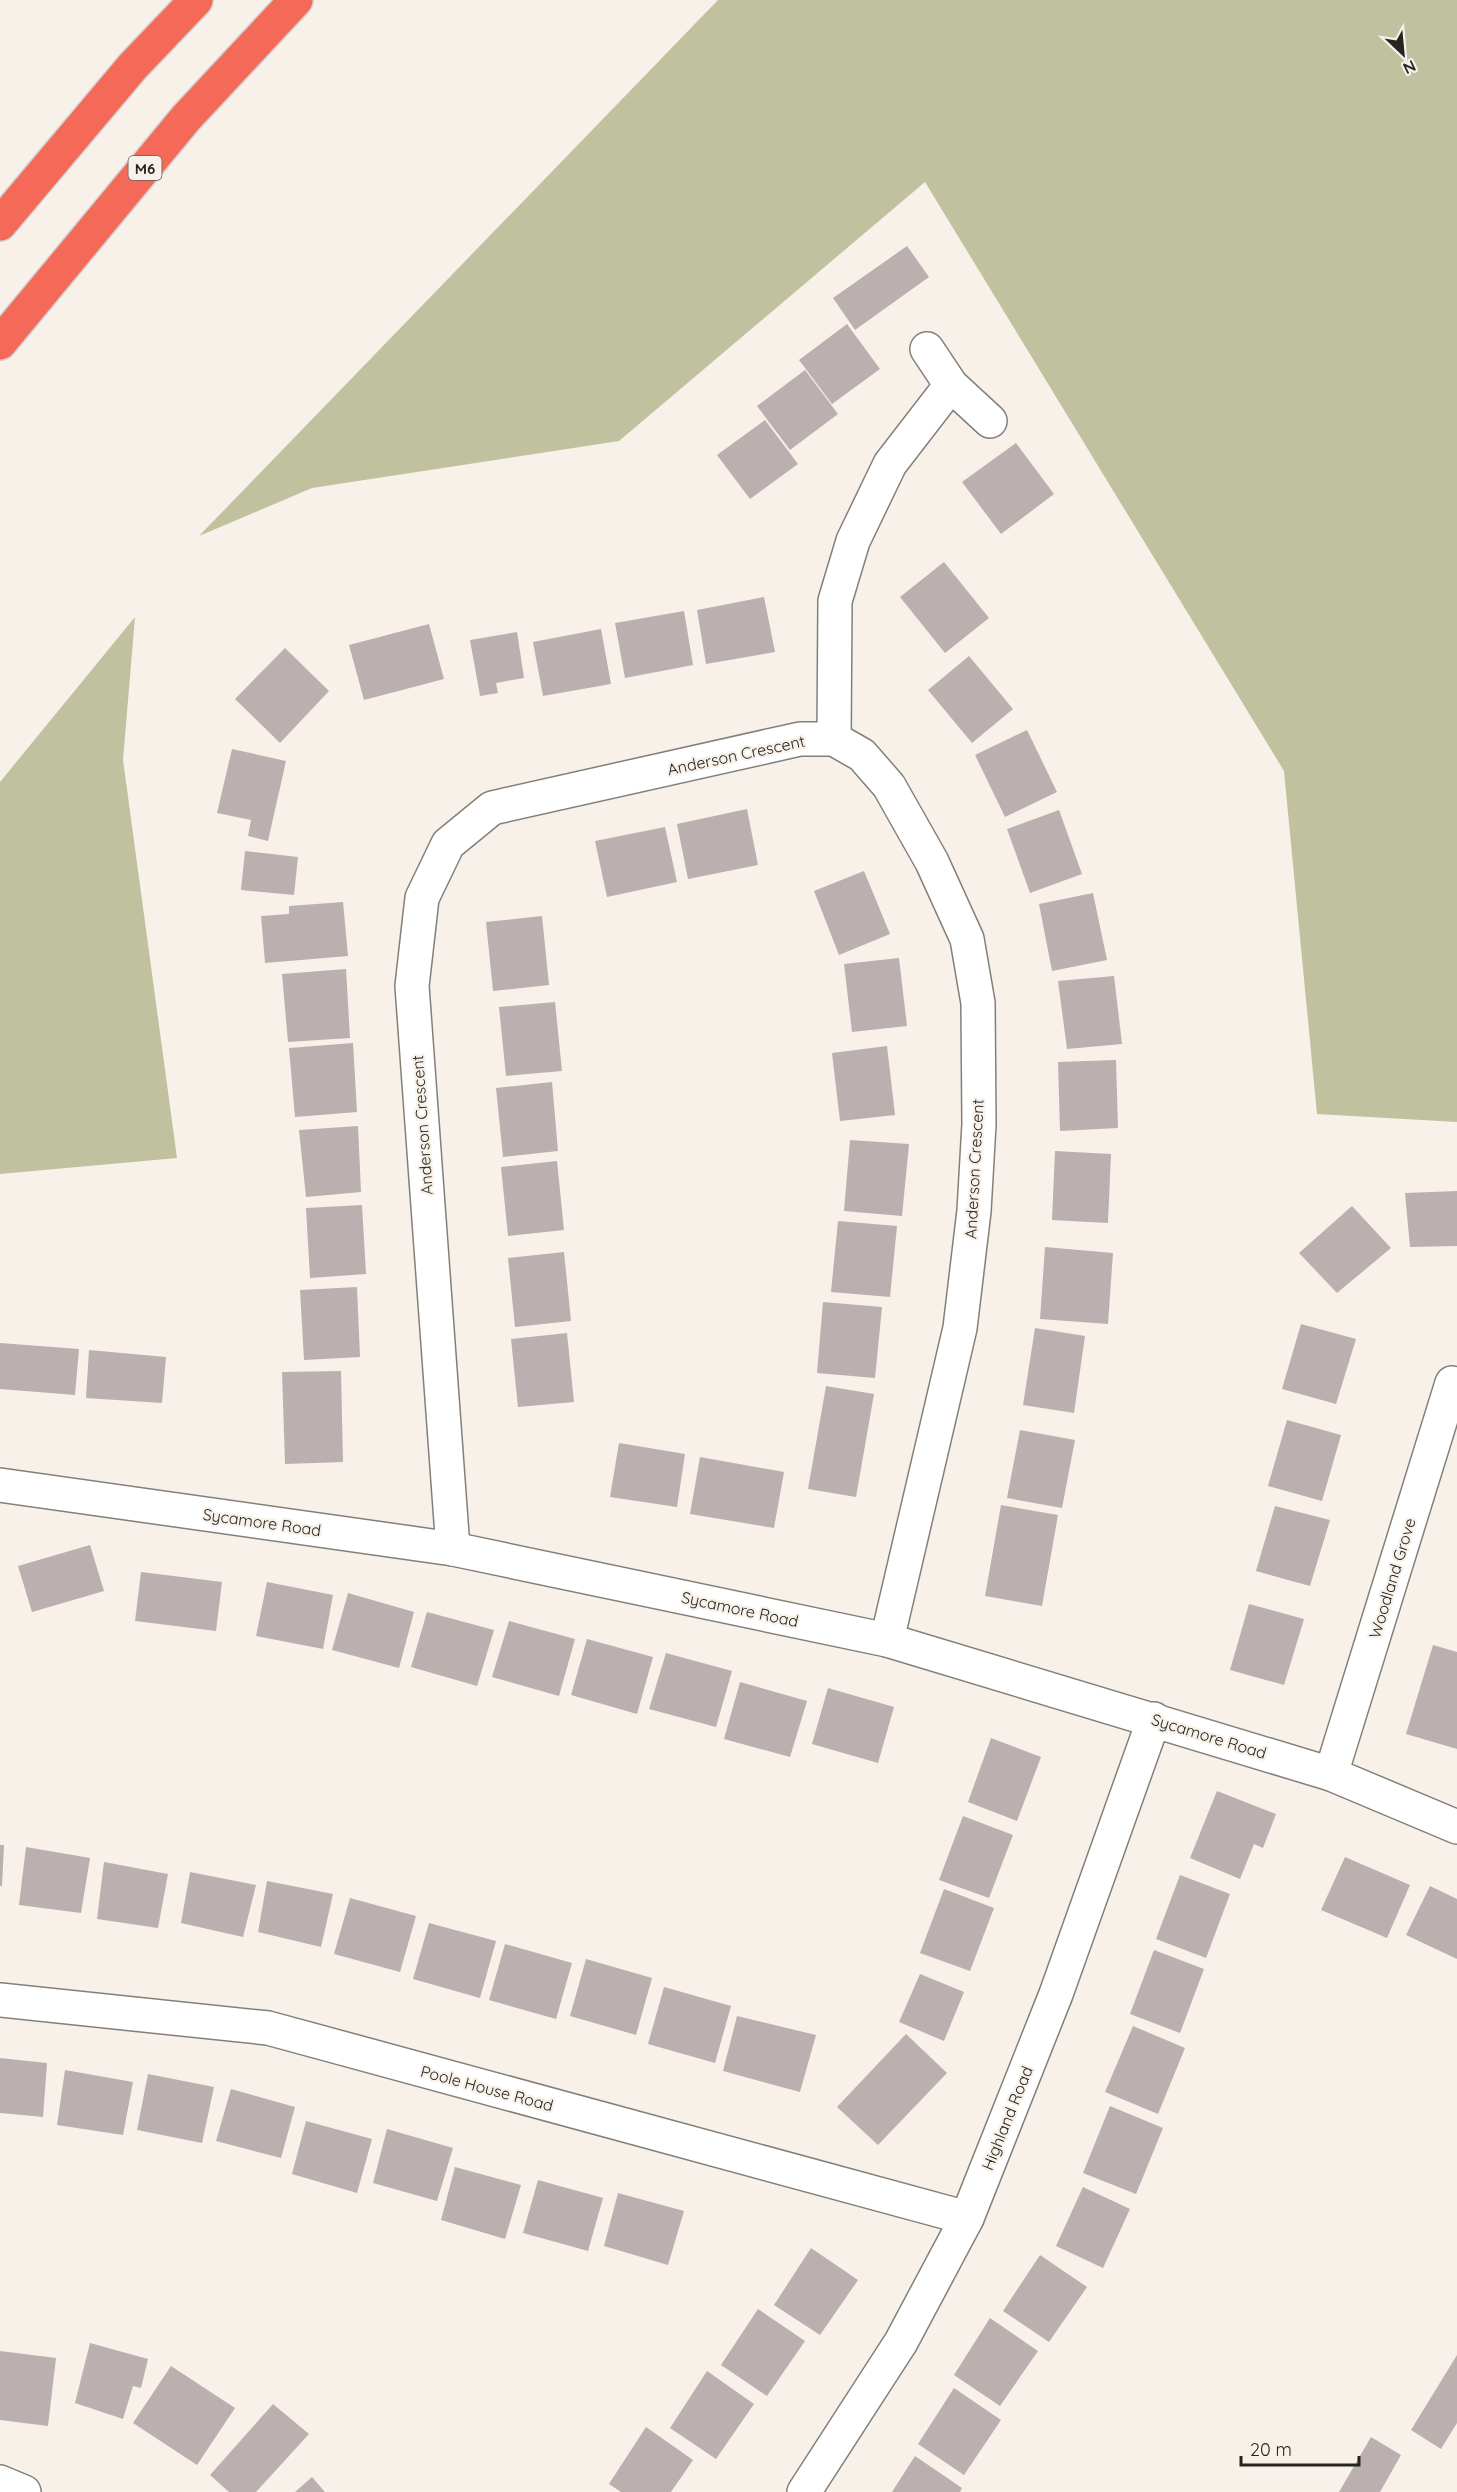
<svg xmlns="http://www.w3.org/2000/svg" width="1457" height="2492" font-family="Quicksand,sans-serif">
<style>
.forest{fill:#bfc19f}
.building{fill:#bbb0af}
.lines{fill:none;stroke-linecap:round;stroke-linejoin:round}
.minor-casing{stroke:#847f78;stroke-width:36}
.highway-casing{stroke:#cfcfce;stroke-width:36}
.minor{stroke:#fff;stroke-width:33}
.highway{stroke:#f56958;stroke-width:33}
.labels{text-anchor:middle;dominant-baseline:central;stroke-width:4.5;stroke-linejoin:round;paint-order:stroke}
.shield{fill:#f7f1e9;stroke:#65625e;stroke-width:1.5}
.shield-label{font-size:15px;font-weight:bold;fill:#272522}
.street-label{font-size:16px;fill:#272522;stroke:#f7f1e9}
</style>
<rect width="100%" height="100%" fill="#f7f1e9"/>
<g class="forest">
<path d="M 718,0 L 1457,0 L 1457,1122 L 1317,1114 L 1284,771 L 925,182 L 619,441 L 312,488 L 199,536 Z"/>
<path d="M 135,617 L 123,760 L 177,1158 L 0,1174 L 0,782 Z"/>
</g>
<g class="building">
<path d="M 907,246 L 929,277 L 855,330 L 833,298 Z"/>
<path d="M 847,324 L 880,369 L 832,404 L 799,360 Z"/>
<path d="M 805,370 L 838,414 L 790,450 L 757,406 Z"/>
<path d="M 765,420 L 798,464 L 750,499 L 717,455 Z"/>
<path d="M 1016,443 L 1054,494 L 1001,534 L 962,482 Z"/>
<path d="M 944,562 L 989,618 L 945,653 L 900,597 Z"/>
<path d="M 764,597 L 775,652 L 706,664 L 697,610 Z"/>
<path d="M 684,611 L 693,665 L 625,678 L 615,623 Z"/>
<path d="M 429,624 L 444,679 L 364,700 L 349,645 Z"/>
<path d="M 601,629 L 611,684 L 543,696 L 533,642 Z"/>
<path d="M 517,632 L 524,678 L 496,683 L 498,693 L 480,696 L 470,640 Z"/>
<path d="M 285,648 L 329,691 L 280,743 L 235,699 Z"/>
<path d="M 969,656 L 1013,709 L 972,743 L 928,690 Z"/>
<path d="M 1027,730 L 1057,792 L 1005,817 L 975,755 Z"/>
<path d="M 232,749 L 286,761 L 268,841 L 248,836 L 251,820 L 217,813 Z"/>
<path d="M 747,809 L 758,865 L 688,879 L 677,824 Z"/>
<path d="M 1059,810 L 1082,874 L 1030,893 L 1007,829 Z"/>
<path d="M 665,827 L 677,882 L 607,897 L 595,841 Z"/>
<path d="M 245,851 L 298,857 L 294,895 L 241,890 Z"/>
<path d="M 864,871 L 890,934 L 839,955 L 814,891 Z"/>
<path d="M 1093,893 L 1107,960 L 1052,971 L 1039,904 Z"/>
<path d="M 343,902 L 348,956 L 265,963 L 261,916 L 289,914 L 289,906 Z"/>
<path d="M 542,916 L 549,985 L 493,991 L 486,922 Z"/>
<path d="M 899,958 L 907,1026 L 852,1032 L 844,964 Z"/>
<path d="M 346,969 L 350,1038 L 288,1042 L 282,974 Z"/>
<path d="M 1114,976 L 1122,1044 L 1067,1049 L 1058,981 Z"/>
<path d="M 555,1002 L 562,1071 L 506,1076 L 499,1007 Z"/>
<path d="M 353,1043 L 357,1112 L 295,1117 L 289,1048 Z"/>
<path d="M 887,1046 L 895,1115 L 840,1121 L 832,1053 Z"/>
<path d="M 1116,1060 L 1118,1128 L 1060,1131 L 1058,1062 Z"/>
<path d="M 552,1082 L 558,1151 L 503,1157 L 496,1088 Z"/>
<path d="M 358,1126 L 361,1192 L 306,1197 L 299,1130 Z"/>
<path d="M 850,1140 L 909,1144 L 902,1216 L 844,1211 Z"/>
<path d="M 1055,1151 L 1111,1154 L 1108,1223 L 1052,1220 Z"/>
<path d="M 557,1161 L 564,1230 L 508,1236 L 501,1167 Z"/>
<path d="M 1457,1191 L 1457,1246 L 1410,1247 L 1405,1193 Z"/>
<path d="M 362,1205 L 366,1274 L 310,1278 L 306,1208 Z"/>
<path d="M 1352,1206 L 1391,1248 L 1337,1293 L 1299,1253 Z"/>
<path d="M 838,1221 L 897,1226 L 890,1297 L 831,1292 Z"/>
<path d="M 1045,1247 L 1113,1253 L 1108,1324 L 1040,1319 Z"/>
<path d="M 564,1252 L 571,1321 L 515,1327 L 508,1258 Z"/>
<path d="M 357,1287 L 360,1357 L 304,1360 L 300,1290 Z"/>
<path d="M 823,1302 L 882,1307 L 875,1378 L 817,1373 Z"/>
<path d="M 1301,1324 L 1356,1339 L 1336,1404 L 1282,1389 Z"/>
<path d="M 1035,1328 L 1085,1336 L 1074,1413 L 1023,1405 Z"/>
<path d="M 567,1333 L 574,1402 L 518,1407 L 511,1339 Z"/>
<path d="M 0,1343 L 79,1349 L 75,1395 L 0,1389 Z"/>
<path d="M 89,1350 L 166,1357 L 162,1403 L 86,1398 Z"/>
<path d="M 341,1371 L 343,1462 L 285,1464 L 282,1372 Z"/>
<path d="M 826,1386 L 874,1394 L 856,1497 L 808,1489 Z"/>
<path d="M 1287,1420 L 1341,1435 L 1322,1501 L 1268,1486 Z"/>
<path d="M 1020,1430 L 1075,1440 L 1062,1508 L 1007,1498 Z"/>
<path d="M 619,1443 L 685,1454 L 677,1507 L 610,1497 Z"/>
<path d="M 700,1457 L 784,1472 L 774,1528 L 690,1514 Z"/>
<path d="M 1001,1505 L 1058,1515 L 1042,1606 L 985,1596 Z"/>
<path d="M 1275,1506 L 1330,1520 L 1310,1586 L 1256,1571 Z"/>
<path d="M 90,1545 L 104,1591 L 32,1612 L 18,1566 Z"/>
<path d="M 141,1572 L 222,1582 L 216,1631 L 135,1621 Z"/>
<path d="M 267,1582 L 333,1595 L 323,1649 L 256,1636 Z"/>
<path d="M 348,1593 L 414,1612 L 399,1668 L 332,1650 Z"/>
<path d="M 1249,1604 L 1304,1619 L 1284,1685 L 1230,1670 Z"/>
<path d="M 427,1612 L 494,1630 L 477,1686 L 411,1667 Z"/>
<path d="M 509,1621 L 575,1639 L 559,1696 L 492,1677 Z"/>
<path d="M 587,1639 L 653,1657 L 637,1714 L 571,1695 Z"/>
<path d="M 1433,1645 L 1457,1652 L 1457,1749 L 1406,1734 Z"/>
<path d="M 666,1653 L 732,1671 L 716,1727 L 649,1709 Z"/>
<path d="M 740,1682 L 807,1701 L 790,1757 L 724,1739 Z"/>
<path d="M 828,1688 L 894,1707 L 878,1763 L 812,1744 Z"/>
<path d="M 991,1738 L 1041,1757 L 1017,1821 L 968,1802 Z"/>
<path d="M 1217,1791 L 1276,1814 L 1263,1848 L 1254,1844 L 1240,1879 L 1190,1858 Z"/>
<path d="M 963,1816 L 1013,1835 L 989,1898 L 939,1880 Z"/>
<path d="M 0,1845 L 4,1845 L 2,1886 L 0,1886 Z"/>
<path d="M 26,1847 L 90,1858 L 81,1913 L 19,1905 Z"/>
<path d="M 1345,1857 L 1410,1885 L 1387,1938 L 1321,1910 Z"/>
<path d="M 104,1862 L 168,1874 L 158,1928 L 97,1919 Z"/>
<path d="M 190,1872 L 256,1885 L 243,1937 L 181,1923 Z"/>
<path d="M 1180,1875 L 1230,1894 L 1206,1958 L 1156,1939 Z"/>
<path d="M 267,1881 L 333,1894 L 321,1947 L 258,1932 Z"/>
<path d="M 1430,1886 L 1457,1899 L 1457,1959 L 1406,1935 Z"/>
<path d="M 944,1889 L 994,1908 L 970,1971 L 920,1953 Z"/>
<path d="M 350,1898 L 416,1916 L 400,1972 L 334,1954 Z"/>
<path d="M 429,1923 L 496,1941 L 480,1998 L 413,1979 Z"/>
<path d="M 505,1944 L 572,1963 L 556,2019 L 489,2000 Z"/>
<path d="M 1154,1950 L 1204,1969 L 1180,2033 L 1130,2014 Z"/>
<path d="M 586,1959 L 652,1978 L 636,2035 L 570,2016 Z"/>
<path d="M 920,1974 L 964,1992 L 944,2041 L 899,2022 Z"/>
<path d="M 664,1987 L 731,2006 L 715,2063 L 648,2044 Z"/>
<path d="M 737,2016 L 816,2035 L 800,2092 L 723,2071 Z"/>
<path d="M 1133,2026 L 1185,2048 L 1158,2114 L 1105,2092 Z"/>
<path d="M 906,2034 L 947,2073 L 878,2145 L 837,2107 Z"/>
<path d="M 0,2058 L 47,2063 L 43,2117 L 0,2113 Z"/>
<path d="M 65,2070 L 133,2082 L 123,2135 L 57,2125 Z"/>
<path d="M 148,2074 L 214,2087 L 202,2143 L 137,2130 Z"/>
<path d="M 231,2089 L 295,2107 L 281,2158 L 216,2141 Z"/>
<path d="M 1110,2106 L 1163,2128 L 1136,2194 L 1083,2173 Z"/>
<path d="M 306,2121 L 372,2139 L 357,2193 L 292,2174 Z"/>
<path d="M 387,2129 L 453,2148 L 437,2201 L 373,2183 Z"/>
<path d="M 455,2167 L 521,2185 L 505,2239 L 441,2220 Z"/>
<path d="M 538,2180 L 603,2198 L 588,2251 L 523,2233 Z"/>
<path d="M 1083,2187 L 1130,2209 L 1103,2268 L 1056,2246 Z"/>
<path d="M 618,2193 L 684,2211 L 668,2265 L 604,2246 Z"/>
<path d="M 811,2248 L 858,2280 L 820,2335 L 774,2305 Z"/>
<path d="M 1040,2255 L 1087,2287 L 1049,2342 L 1003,2311 Z"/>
<path d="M 758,2309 L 805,2341 L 767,2396 L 721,2365 Z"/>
<path d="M 990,2318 L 1038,2351 L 1000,2406 L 954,2375 Z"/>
<path d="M 90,2343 L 148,2359 L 141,2388 L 133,2386 L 123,2419 L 75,2403 Z"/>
<path d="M 0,2351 L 56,2358 L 48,2426 L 0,2420 Z"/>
<path d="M 1457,2355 L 1457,2423 L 1441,2449 L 1411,2430 Z"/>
<path d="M 171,2366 L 235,2408 L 197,2465 L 133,2423 Z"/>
<path d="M 707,2371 L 754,2404 L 716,2459 L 670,2428 Z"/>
<path d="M 954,2388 L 1001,2420 L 964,2475 L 918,2444 Z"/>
<path d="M 273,2404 L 309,2434 L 256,2492 L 229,2492 L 210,2475 Z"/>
<path d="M 646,2427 L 693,2460 L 671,2492 L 621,2492 L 609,2484 Z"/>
<path d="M 1371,2437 L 1401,2455 L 1380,2492 L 1339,2492 Z"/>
<path d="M 915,2456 L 962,2488 L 960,2492 L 892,2492 Z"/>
<path d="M 312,2477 L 325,2492 L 295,2492 Z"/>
</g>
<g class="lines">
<g class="minor-casing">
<g id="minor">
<path d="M 927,349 L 951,385 L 990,421"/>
<path d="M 834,739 L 835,601 L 853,541 L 890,464 L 951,385"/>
<path d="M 0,1485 L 453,1549 L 887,1640 L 1331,1774 L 1457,1827"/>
<path d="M 453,1549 L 412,986 L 422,898 L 448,844 L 492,808 L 800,739 L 834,739 L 862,755 L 889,786 L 932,862 L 967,939 L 978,1003 L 979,1124 L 974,1211 L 960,1328 L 887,1640"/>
<path d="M 1331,1774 L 1452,1383"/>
<path d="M 0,2000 L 268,2028 L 967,2218"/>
<path d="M 0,2482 L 24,2492"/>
<path d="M 804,2492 L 901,2342 L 967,2218 L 1056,1994 L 1154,1719"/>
</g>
</g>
<g class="highway-casing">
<g id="highway">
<path d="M 0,224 L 133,66 L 196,0"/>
<path d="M 0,343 L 186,118 L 296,0"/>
</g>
</g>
<use href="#minor" class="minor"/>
<use href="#highway" class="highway"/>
</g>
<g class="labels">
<rect class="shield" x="128.5" y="156" width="33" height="24" rx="4.5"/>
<g class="shield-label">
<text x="145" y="168">M6</text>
</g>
<g class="street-label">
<text transform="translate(736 755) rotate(-12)">Anderson Crescent</text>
<text transform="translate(422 1125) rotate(-94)">Anderson Crescent</text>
<text transform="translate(974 1169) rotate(-87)">Anderson Crescent</text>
<text transform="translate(262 1522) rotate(8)">Sycamore Road</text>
<text transform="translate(1392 1578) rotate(-73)">Woodland Grove</text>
<text transform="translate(740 1609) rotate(12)">Sycamore Road</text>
<text transform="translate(1209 1736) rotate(17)">Sycamore Road</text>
<text transform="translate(487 2088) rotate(15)">Poole House Road</text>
<text transform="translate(1007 2118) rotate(-68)">Highland Road</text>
</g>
</g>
<g transform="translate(1403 54) rotate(154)" stroke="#f7f1e9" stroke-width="4.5" paint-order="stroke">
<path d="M0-4.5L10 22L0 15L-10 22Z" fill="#272522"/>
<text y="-9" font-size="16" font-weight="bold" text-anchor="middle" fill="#272522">N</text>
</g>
<path d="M1241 2456v9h118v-9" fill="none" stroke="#272522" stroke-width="3"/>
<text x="1250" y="2456" font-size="18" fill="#272522" stroke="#f7f1e9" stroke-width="4.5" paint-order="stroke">20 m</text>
</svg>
